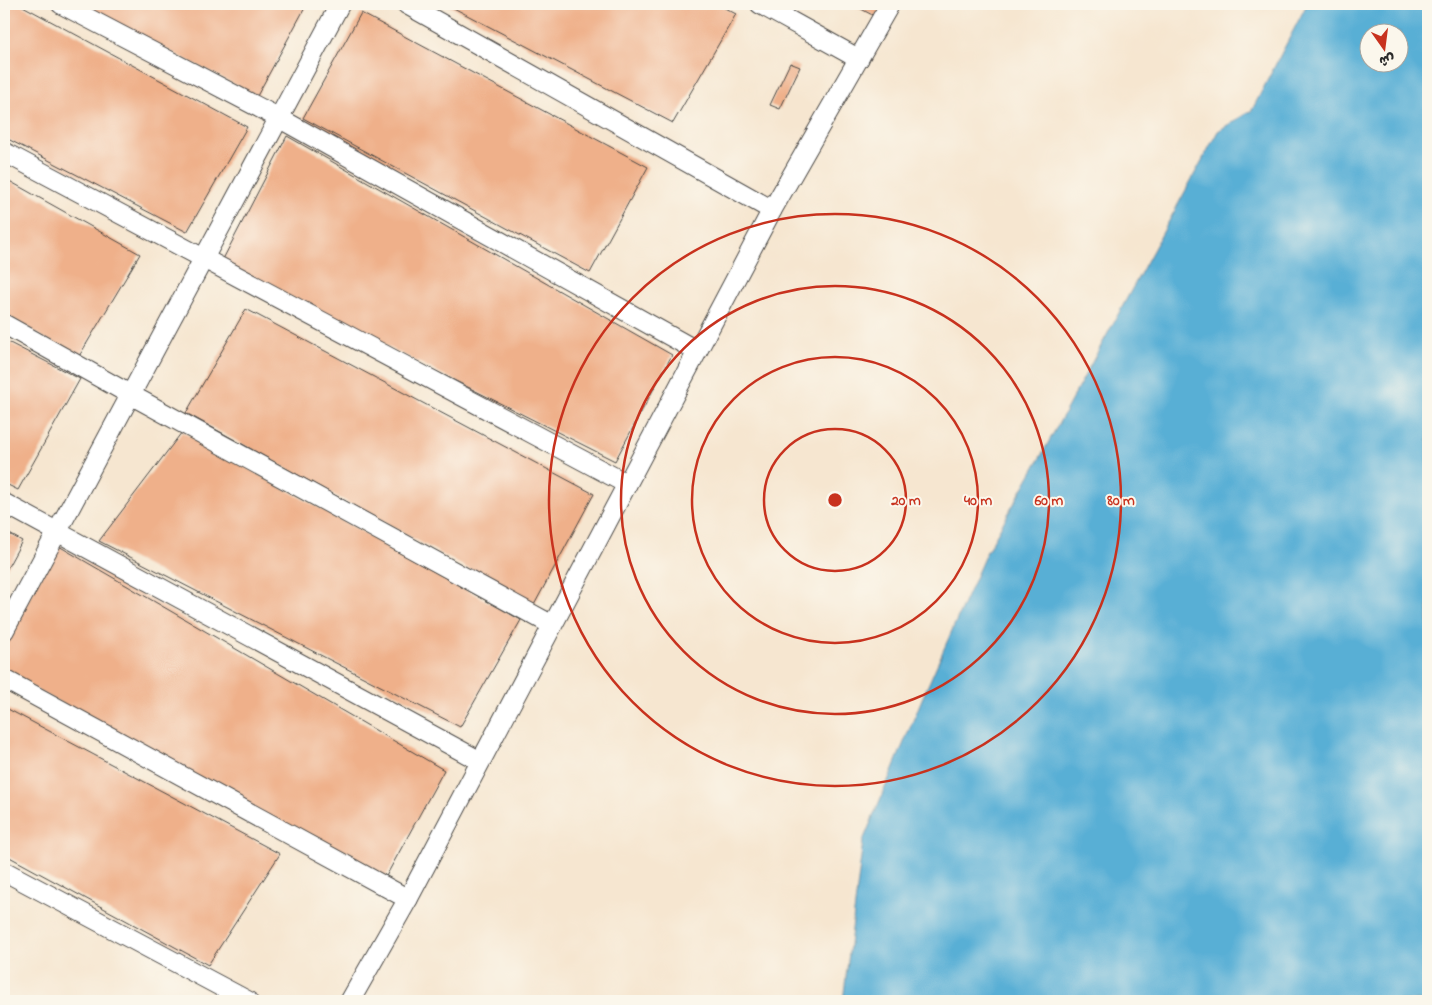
<svg xmlns="http://www.w3.org/2000/svg" width="1432" height="1005" font-family="'Indie Flower','Playpen Sans Arabic',sans-serif">
<style>
.water{fill:#58afd5;stroke:#426d80;fill-rule:evenodd}
.building{fill:#efb08a}
.lines{fill:none;stroke-linecap:round;stroke-linejoin:round}
.minor-casing{stroke:#494744;stroke-width:21}
.minor{stroke:#fff;stroke-width:19}
.ring{fill:none;stroke:#c8321e;stroke-width:2.5}
.centre{fill:#c8321e;stroke:#fbf7ec;stroke-width:2.5}
.ring-label{font-size:15px;text-anchor:middle;font-weight:bold;fill:#c8321e;stroke:#fbf7ec;stroke-width:4;stroke-linejoin:round;paint-order:stroke}
</style>
<rect width="100%" height="100%" fill="#fbf7ec"/>
<filter id="ink" filterUnits="userSpaceOnUse"><feTurbulence type="fractalNoise" baseFrequency=".02" numOctaves="2"/><feDisplacementMap in="SourceGraphic" scale="10" xChannelSelector="R" yChannelSelector="G"/><feConvolveMatrix kernelMatrix="1 2 1 2 8 2 1 2 1" color-interpolation-filters="sRGB"/></filter>
<filter id="wash" filterUnits="userSpaceOnUse"><feTurbulence type="fractalNoise" baseFrequency=".0096" numOctaves="4" result="noise"/><feDisplacementMap in="SourceGraphic" scale="20" xChannelSelector="R" yChannelSelector="G"/><feGaussianBlur stdDeviation="1.12" result="paint"/><feColorMatrix in="noise" values="0 0 0 0 0 0 0 0 0 0 0 0 0 0 0 0 0 1.4 0 .05"/><feComposite in="paint" operator="in"/></filter>
<g filter="url(#wash)">
<rect width="100%" height="100%" fill="#f6e6d0"/>
<path class="water" d="M 1307,4 L 1428,4 L 1428,1001 L 843,1001 L 863,841 L 922,699 L 986,553 L 1041,456 L 1218,131 L 1252,110 ZM 1370,32 L 1400,32 L 1400,62 L 1370,62 Z"/>
<g id="blocks">
<g class="building">
<path d="M 4,4 L 19,4 L 247,127 L 187,232 L 4,137 Z"/>
<path d="M 79,4 L 307,4 L 257,96 Z"/>
<path d="M 446,4 L 717,4 L 736,14 L 673,123 Z"/>
<path d="M 852,4 L 883,4 L 876,17 Z"/>
<path d="M 361,13 L 648,167 L 590,273 L 303,118 Z"/>
<path d="M 790,63 L 800,67 L 780,109 L 770,105 Z"/>
<path d="M 287,136 L 672,355 L 615,461 L 221,263 Z"/>
<path d="M 4,178 L 140,254 L 78,358 L 4,314 Z"/>
<path d="M 246,309 L 594,494 L 534,605 L 186,413 Z"/>
<path d="M 4,340 L 80,379 L 18,490 L 4,483 Z"/>
<path d="M 182,432 L 521,620 L 460,727 L 99,541 Z"/>
<path d="M 4,531 L 22,541 L 4,574 Z"/>
<path d="M 57,545 L 444,770 L 384,880 L 4,672 L 4,645 Z"/>
<path d="M 4,707 L 280,854 L 208,965 L 4,854 Z"/>
</g>
</g>
</g>
<g filter="url(#ink)">
<use href="#blocks" fill-opacity="0" stroke="#494744" stroke-width="1"/>
<g class="lines">
<g class="minor-casing">
<g id="minor">
<path d="M 61,4 L 279,118 L 697,351"/>
<path d="M 406,4 L 772,210"/>
<path d="M 760,4 L 859,59"/>
<path d="M 4,152 L 627,484"/>
<path d="M 4,324 L 131,395 L 552,625"/>
<path d="M 4,503 L 480,761"/>
<path d="M 4,631 L 340,4"/>
<path d="M 4,679 L 408,899"/>
<path d="M 4,871 L 248,1001"/>
<path d="M 350,1001 L 408,899 L 772,210 L 890,4"/>
</g>
</g>
<use href="#minor" class="minor"/>
</g>
</g>
<g class="ring">
<circle cx="835" cy="500" r="71"/>
<circle cx="835" cy="500" r="143"/>
<circle cx="835" cy="500" r="214"/>
<circle cx="835" cy="500" r="286"/>
</g>
<circle cx="835" cy="500" r="8" class="centre"/>
<g class="ring-label">
<text x="906" y="505">20 m</text>
<text x="978" y="505">40 m</text>
<text x="1049" y="505">60 m</text>
<text x="1121" y="505">80 m</text>
</g>
<rect width="1432" height="1005" fill="none" stroke="#fbf7ec" stroke-width="20"/>
<g transform="translate(1384 48) rotate(166)"><circle r="24" fill="#fbf7ec" stroke="#a8a59f"/>
<path d="M0-4L9 19L0 12L-9 19Z" fill="#c8321e"/>
<text y="-8" font-size="14" font-weight="bold" text-anchor="middle" fill="#2b2b2b">ش</text>
</g>
</svg>
